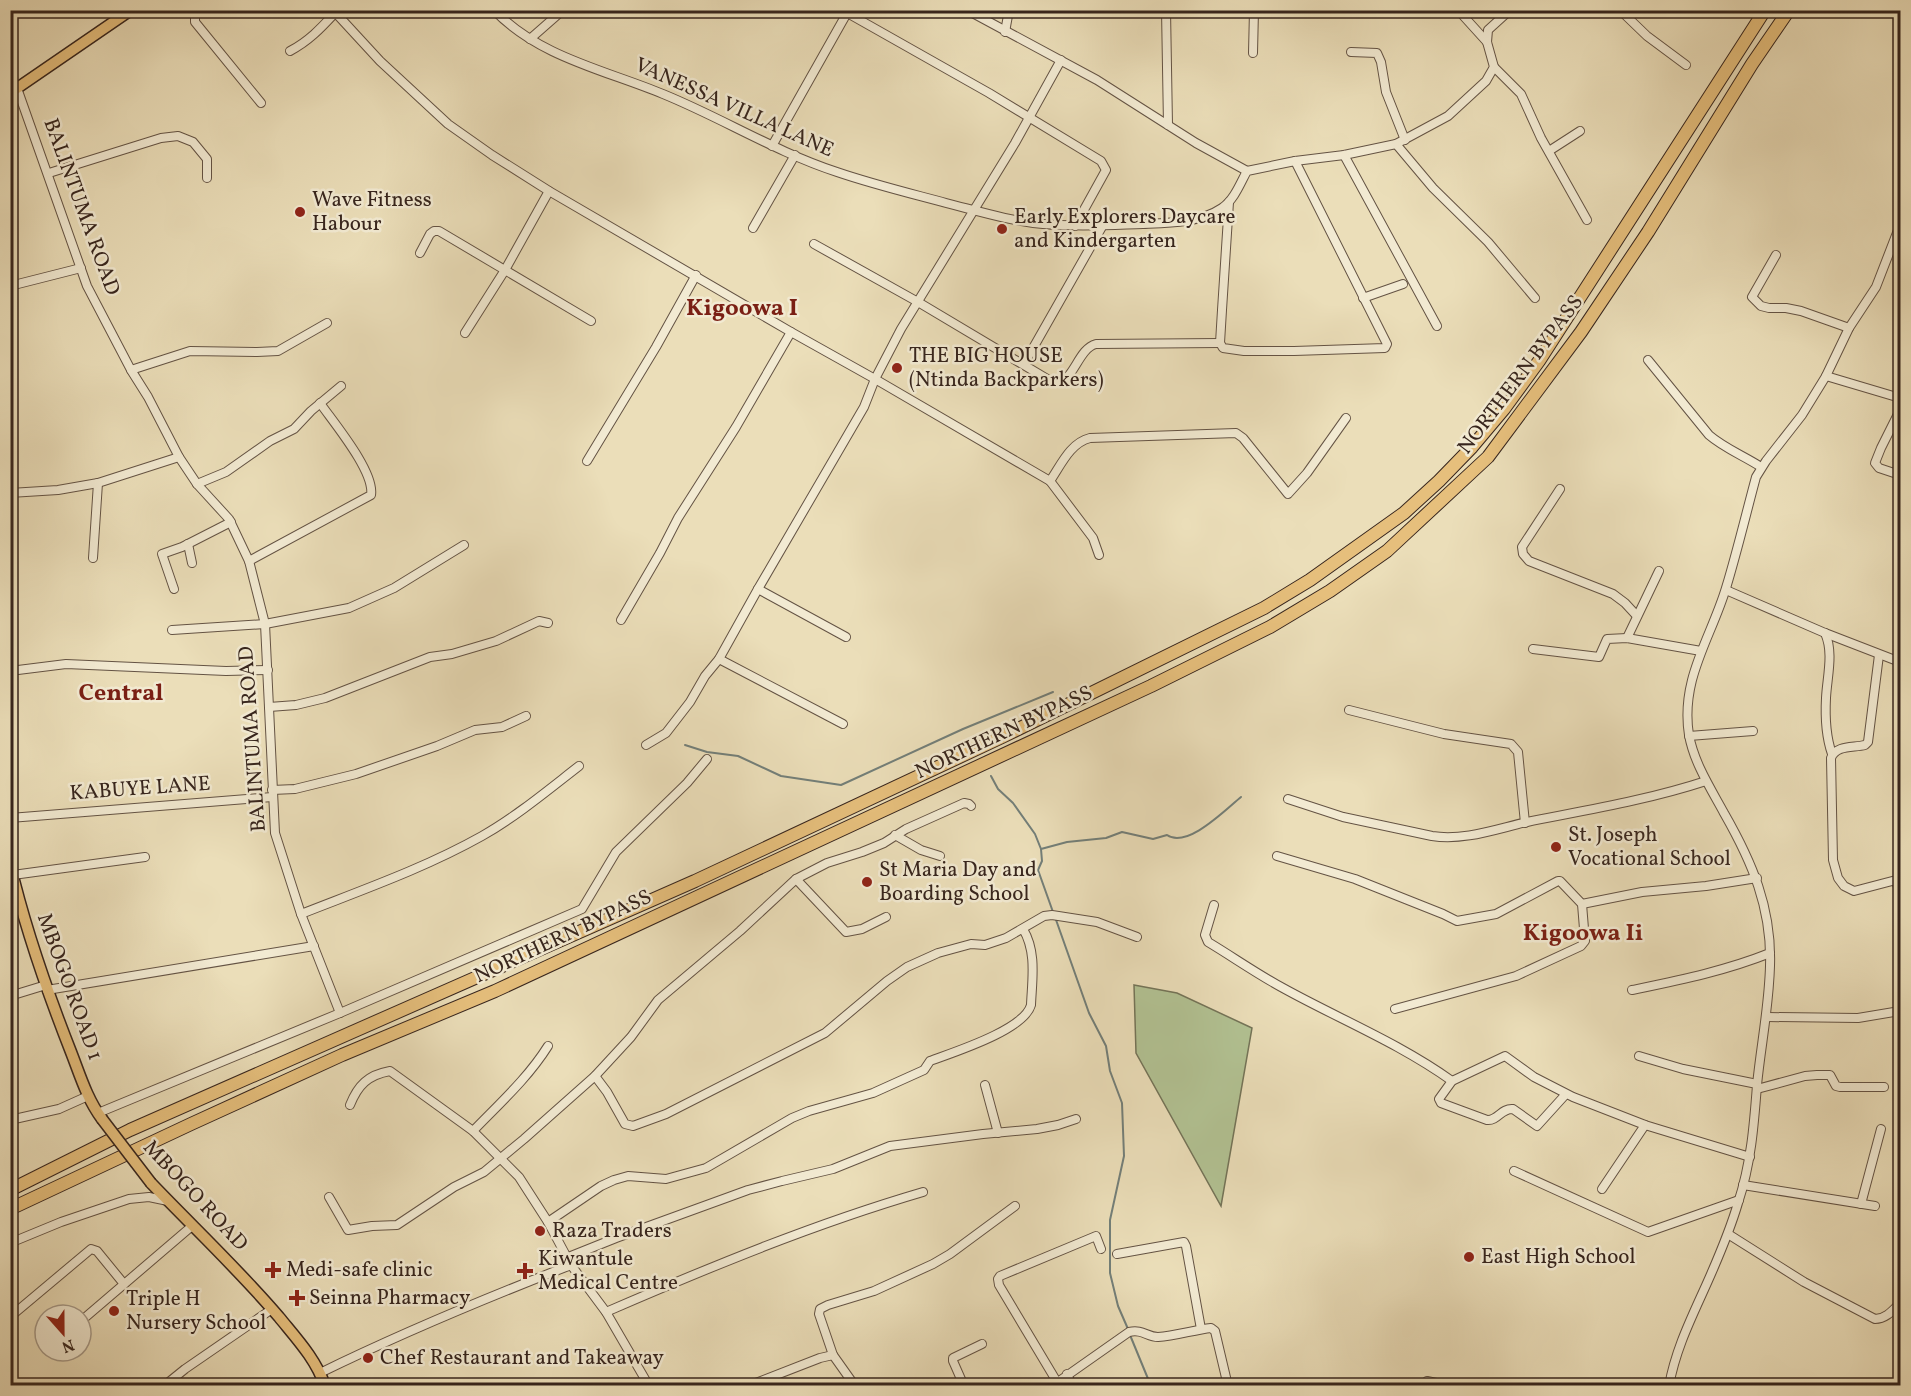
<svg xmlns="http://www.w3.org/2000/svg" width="1911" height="1396" font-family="Vollkorn,serif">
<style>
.green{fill:#b2c293;stroke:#747458;stroke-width:1.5}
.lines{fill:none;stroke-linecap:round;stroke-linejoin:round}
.stream{stroke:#737f79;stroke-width:2}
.minor-casing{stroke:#645344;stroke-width:10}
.major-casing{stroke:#37251d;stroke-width:13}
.highway-casing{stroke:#37251d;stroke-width:14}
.minor{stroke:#f2ead2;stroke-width:8}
.major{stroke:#e6bf7c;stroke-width:10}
.highway{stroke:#e6bf7c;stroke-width:12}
.major-bridge-casing{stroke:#37251d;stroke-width:13;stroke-linecap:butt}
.major-bridge{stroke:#e6bf7c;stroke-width:10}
.poi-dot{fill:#8f2418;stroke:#f2ead2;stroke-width:2}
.labels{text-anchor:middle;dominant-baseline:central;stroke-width:5;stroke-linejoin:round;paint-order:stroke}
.street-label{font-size:21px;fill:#37251d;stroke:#f2ead2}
.poi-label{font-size:21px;fill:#37251d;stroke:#f2ead2;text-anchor:start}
.quarter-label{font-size:24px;font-weight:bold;fill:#7a1f14;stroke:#f2ead2}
</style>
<rect width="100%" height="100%" fill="#ebdeb9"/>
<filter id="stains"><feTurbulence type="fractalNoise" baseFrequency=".00333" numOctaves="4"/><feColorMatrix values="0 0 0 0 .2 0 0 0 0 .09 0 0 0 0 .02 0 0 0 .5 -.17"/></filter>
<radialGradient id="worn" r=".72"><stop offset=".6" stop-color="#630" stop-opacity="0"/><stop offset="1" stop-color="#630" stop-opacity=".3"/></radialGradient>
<path class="green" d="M 1134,985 L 1177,993 L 1252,1028 L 1221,1206 L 1136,1053 Z"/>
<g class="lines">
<g class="stream">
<path d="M 685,745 L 707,752 L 738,756 L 781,776 L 841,785 L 963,729 L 1053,692"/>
<path d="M 991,776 L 998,789 L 1013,803 L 1035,834 L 1041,849 L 1042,861 L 1038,870 L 1053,912"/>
<path d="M 1041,849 L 1067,842 L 1106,838 L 1122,832 L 1153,839 L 1167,835 C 1187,849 1225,810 1241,797"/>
<path d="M 1055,917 L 1089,1013 L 1106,1046 L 1110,1071 L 1122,1103 L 1124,1156 L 1110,1220 L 1110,1273 L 1118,1306 L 1128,1329"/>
<path d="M 1130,1335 L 1151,1386"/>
</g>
<g class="minor-casing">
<g id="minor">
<path d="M 112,10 L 117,19"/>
<path d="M 195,10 L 195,22 L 261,103"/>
<path d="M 333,10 L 380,61 L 448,124 L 492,155 L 549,191 L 791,332 L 875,379 L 1050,481 C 1061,465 1070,443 1090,438 L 1236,433 L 1243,438 L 1288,494 L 1307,473 L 1346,418"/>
<path d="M 494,10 C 539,57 605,70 663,94 C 722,118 776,152 837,172 C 872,184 909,193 946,203 C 978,211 1010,221 1043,224 C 1076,227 1110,225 1143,224 C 1168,223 1200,223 1222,208 C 1234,200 1240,184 1247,171 L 1295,161 L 1344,155 L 1396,144 L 1448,116 L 1486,81 L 1494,67 L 1487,42 L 1488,30 L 1510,10"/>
<path d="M 842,10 L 989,93 L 1101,161 L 1106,170 L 1075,226"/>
<path d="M 967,10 L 1097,80 L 1196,143 L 1247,171"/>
<path d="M 1166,10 L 1168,125"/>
<path d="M 1458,10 L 1487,42"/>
<path d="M 1620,10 L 1647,36 L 1686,65"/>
<path d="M 1005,32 L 1009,10"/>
<path d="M 530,39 L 563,10"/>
<path d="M 290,51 C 309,41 321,28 335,13"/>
<path d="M 1351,52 L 1377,53 L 1381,62 L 1386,92 L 1405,140"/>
<path d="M 1253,53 L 1254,10"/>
<path d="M 1494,67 L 1521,94 L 1541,138 L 1587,220"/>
<path d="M 17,88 L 87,286 L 131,370 L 148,397 L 179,457 L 197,484 L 229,519 L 249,561 L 265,624 L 275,833 L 301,914 L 340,1013"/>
<path d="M 1396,144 L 1433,188 L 1488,242 L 1535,298"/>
<path d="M 772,146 L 847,13"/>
<path d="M 1549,151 L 1580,131"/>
<path d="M 1344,155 L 1437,326"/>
<path d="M 49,173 L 161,138 L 178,136 L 193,142 L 207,159 L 207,178"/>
<path d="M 1229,202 L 1222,310 L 1220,343 L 1223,348 L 1244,351 L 1294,351 L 1385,348 L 1387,344 L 1295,161"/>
<path d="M 753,228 L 795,155"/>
<path d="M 814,244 L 918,302 L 1054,383 C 1074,384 1077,349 1096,344 L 1220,343"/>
<path d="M 420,253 L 430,234 L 434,231 L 439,231 L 591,321"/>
<path d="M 1776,255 L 1752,297 L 1761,306 L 1769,308 L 1786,308 L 1801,311 L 1849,328"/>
<path d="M 10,286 L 81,268"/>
<path d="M 1363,298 L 1403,284"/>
<path d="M 465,333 L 505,270 L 549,191"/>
<path d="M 1648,360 L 1709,435 C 1724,448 1744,456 1761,467"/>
<path d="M 1024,364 L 1103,225"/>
<path d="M 131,370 L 190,351 L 257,352 L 278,351 L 327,323"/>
<path d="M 1826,376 L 1900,398"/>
<path d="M 1900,410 L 1881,448 L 1875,463 L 1879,468 L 1900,475"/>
<path d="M 587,461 L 656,347 L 696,275"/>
<path d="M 1050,481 L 1093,538 L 1099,555"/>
<path d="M 197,484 L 226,472 L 270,441 L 294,429 L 311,411 L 341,386"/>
<path d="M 1560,489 L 1522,547 L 1523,554 L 1529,561 L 1613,594 L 1625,603 L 1637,616"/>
<path d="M 10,493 L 58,490 L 98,483 L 179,457"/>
<path d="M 188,544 L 192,563"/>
<path d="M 93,558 L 98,483"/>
<path d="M 249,561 L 371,495 C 375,472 334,423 320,403"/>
<path d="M 174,589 L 162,554 L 182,547 L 231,522"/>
<path d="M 758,589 L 846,637"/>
<path d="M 1726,590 L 1825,633 L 1900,662"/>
<path d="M 621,620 L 660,553 L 678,518 L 736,427 L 791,332"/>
<path d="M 172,630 L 265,624 L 349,608 L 394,588 L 464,545"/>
<path d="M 1825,633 C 1834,653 1827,677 1826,698 C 1825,717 1826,737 1832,754"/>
<path d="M 1627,638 L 1659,571"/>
<path d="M 1533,649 L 1599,657 L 1607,639 L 1627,638 L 1701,651"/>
<path d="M 1879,655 L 1868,742 L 1865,745 C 1853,748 1836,745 1831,758 L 1833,860 L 1838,878 L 1844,886 L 1854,891 L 1896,880 L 1900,895"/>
<path d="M 719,659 L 843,724"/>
<path d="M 10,671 L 66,664 L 226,671 L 268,670"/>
<path d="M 269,707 L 296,705 L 325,698 L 430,657 L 452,654 L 496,641 L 539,621 L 548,623"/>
<path d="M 1349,710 L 1444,734 L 1511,744 L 1518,752 L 1525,823"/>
<path d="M 1689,736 L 1753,731"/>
<path d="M 646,745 L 666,733 L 690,702 L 705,676 L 719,659 L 758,589 L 864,407 L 875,379 L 901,329 L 1015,143 L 1061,60"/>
<path d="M 272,790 L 295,789 L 356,774 L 437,746 L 475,730 L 502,727 L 526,716"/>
<path d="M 1288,799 L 1343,817 L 1432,836 C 1464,841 1496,829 1527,822 C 1587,810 1648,800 1706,781"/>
<path d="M 10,818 L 272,797"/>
<path d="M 895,835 L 921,850 L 940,856"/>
<path d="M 1277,856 L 1355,879 L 1443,914 L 1457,921 L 1496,914 L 1558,881 L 1560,881 L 1582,904 L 1585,941 L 1581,946 L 1516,976 L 1395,1009"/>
<path d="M 13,875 L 145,857"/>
<path d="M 796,879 L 827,863 L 862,852 L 884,843 L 906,829 L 964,803 L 969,804 L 971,806"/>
<path d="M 1582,904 L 1642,892 L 1706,886 L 1757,878"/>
<path d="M 1214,905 L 1205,935 L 1208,942 C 1233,957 1257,974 1283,988 C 1339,1019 1399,1043 1452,1081"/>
<path d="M 301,914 C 362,890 425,868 482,836 C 517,816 548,790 579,766"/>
<path d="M 47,990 L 314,946"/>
<path d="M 1632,990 C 1680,980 1725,971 1770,953"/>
<path d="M 10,996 L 46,985"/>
<path d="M 1767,1017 L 1858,1018 L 1900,1011"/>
<path d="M 1639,1056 L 1683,1069 L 1757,1084"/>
<path d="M 595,1076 L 607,1092 L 625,1124 L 633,1126 L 666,1114 L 825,1033 L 887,981 L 907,967 L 938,953 L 971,944 L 985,945 L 1006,938 L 1044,916 L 1052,915 L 1097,922 L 1137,937"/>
<path d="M 985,1085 L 998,1133"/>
<path d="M 1757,1089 L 1805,1076 L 1817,1075 L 1830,1075 L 1836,1086 L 1840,1087 L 1884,1087"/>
<path d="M 1566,1094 L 1537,1126 L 1513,1109 C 1501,1108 1498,1121 1487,1120 L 1441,1103 L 1439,1099 L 1452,1081 L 1505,1056 L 1534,1077 L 1573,1097 L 1645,1125 L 1750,1157"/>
<path d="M 350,1105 C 358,1085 368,1075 390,1071 L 473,1131 L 519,1177 L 548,1222 L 571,1265 L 606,1312 L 649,1386"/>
<path d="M 98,1113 L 340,1013 L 582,909 L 616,852 L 687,783 L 707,759"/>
<path d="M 10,1120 L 59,1109 L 88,1096"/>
<path d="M 473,1131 C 499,1104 528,1078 548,1046"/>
<path d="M 1514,1171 L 1648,1232 L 1739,1200"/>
<path d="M 1743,1185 L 1875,1206"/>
<path d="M 1602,1189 L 1645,1125"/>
<path d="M 329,1197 L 348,1230 L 372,1226 L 397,1225 L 454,1187 L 484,1172 L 524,1139 L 595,1076 L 631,1037 L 658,1000 L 740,931 L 796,879 L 846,932 L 862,929 L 886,917"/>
<path d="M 1861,1204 L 1881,1129"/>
<path d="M 548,1222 L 601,1186 L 614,1180 L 628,1176 L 666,1179 L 706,1168 L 792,1118 L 809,1111 L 873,1093 L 924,1070 L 930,1061 C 954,1052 1024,1030 1031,1005 C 1032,980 1037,952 1023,929"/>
<path d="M 1728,1234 L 1804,1282 L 1875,1319 C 1886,1319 1893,1310 1900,1303"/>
<path d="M 10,1243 L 61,1222 L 129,1199 L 149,1197 L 168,1201"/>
<path d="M 1117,1254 L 1184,1242 L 1186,1246 L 1201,1329"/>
<path d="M 566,1258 L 616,1238 L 748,1190 L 782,1181 L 833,1169 L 890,1146 L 983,1134 L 1037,1129 L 1058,1125 L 1076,1119"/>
<path d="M 606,1312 C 710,1267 814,1224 923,1192"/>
<path d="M 10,1317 L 91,1249 L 97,1251 L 124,1284"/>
<path d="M 81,1321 L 192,1226"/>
<path d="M 833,1355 L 819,1314 L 820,1309 L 828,1305 L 874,1291 L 933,1264 L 950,1254 L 1015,1206"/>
<path d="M 320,1373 C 402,1333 486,1298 571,1265"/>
<path d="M 1067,1374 L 1072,1386"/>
<path d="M 1427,1381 L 1450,1386"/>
<path d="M 1057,1382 L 999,1285 L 998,1279 L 1000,1276 L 1096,1236 L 1101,1249"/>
<path d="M 1055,1384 L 1129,1332 C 1143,1329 1147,1337 1158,1337 C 1175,1336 1194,1330 1211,1328 L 1215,1331 L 1228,1386"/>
<path d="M 164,1386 L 185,1369 L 272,1309"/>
<path d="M 748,1386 L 820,1358 L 833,1355 L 855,1386"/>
<path d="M 964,1386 L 953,1361 L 953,1358 L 982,1344"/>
<path d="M 1669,1386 C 1676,1346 1695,1311 1711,1274 C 1721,1251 1731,1227 1738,1203 C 1751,1164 1754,1125 1757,1085 C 1761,1045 1769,1006 1770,966 C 1772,908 1752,862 1724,813 C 1711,789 1694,763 1689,735 C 1680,679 1711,638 1726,588 C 1737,552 1746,514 1756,477 L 1766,461 L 1802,415 L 1826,376 L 1849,328 L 1876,287 L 1900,225"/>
</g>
</g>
<g class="major-casing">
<g id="major">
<path d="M 10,93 L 131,10"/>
<path d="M 10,864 C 25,928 47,991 71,1052 C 80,1075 87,1099 102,1119"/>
<path d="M 151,1183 C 194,1228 239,1270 279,1317 C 296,1338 316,1359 325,1386"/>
</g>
</g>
<g class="highway-casing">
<g id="highway">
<path d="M 10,1190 L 130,1130 L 695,881 L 1002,737 L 1264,608 L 1310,580 L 1404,513 L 1439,481 L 1472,447 L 1504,409 L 1539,361 L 1765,10"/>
<path d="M 10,1209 L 191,1124 L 342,1055 L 495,991 L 1151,686 L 1270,627 L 1330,591 L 1387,551 L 1488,457 L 1581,332 L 1648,232 L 1752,64 L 1789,10"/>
</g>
</g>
<use href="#minor" class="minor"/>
<use href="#major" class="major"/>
<use href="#highway" class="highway"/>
<g class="major-bridge-casing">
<path id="major-bridge" d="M 102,1119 L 151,1183"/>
</g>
<use href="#major-bridge" class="major-bridge"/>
</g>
<g class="poi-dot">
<circle cx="300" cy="212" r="6"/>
<circle cx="1002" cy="229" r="6"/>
<circle cx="897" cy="368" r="6"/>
<circle cx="1556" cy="847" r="6"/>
<circle cx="867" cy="882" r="6"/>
<circle cx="540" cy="1231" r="6"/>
<circle cx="1469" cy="1257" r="6"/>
<path d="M270 1261h6v6h6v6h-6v6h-6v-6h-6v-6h6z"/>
<path d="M522 1262h6v6h6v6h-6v6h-6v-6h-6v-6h6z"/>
<path d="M294 1289h6v6h6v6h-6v6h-6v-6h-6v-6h6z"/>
<circle cx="114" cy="1311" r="6"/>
<circle cx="368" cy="1358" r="6"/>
</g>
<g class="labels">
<g class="street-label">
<text transform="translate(734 108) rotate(24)">VANESSA VILLA LANE</text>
<text transform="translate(81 207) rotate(70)">BALINTUMA ROAD</text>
<text transform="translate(1521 375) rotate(-53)">NORTHERN BYPASS</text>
<text transform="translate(1004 733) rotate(-25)">NORTHERN BYPASS</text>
<text transform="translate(253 739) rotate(-94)">BALINTUMA ROAD</text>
<text transform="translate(140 789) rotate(-4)">KABUYE LANE</text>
<text transform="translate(563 937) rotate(-25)">NORTHERN BYPASS</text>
<text transform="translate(69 987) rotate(70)">MBOGO ROAD 1</text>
<text transform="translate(195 1196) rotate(47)">MBOGO ROAD</text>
</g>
<g class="poi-label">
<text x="312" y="200">Wave Fitness<tspan x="312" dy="24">Habour</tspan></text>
<text x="1014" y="217">Early Explorers Daycare<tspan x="1014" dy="24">and Kindergarten</tspan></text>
<text x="909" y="356">THE BIG HOUSE<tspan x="909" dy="24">(Ntinda Backparkers)</tspan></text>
<text x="1568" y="835">St. Joseph<tspan x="1568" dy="24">Vocational School</tspan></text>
<text x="879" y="870">St Maria Day and<tspan x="879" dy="24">Boarding School</tspan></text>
<text x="552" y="1231">Raza Traders</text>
<text x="1481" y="1257">East High School</text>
<text x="538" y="1259">Kiwantule<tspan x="538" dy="24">Medical Centre</tspan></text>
<text x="286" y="1270">Medi-safe clinic</text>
<text x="309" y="1298">Seinna Pharmacy</text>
<text x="126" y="1299">Triple H<tspan x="126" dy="24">Nursery School</tspan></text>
<text x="380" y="1358">Chef Restaurant and Takeaway</text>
</g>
<g class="quarter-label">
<text x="742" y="309">Kigoowa I</text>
<text x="121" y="694">Central</text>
<text x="1583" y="934">Kigoowa Ii</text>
</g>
</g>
<rect width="1911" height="1396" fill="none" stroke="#ebdeb9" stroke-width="36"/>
<rect x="12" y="12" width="1887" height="1372" fill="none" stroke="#37251d" stroke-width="3"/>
<rect x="18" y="18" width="1875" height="1360" fill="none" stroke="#37251d" stroke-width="1.5"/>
<g transform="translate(63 1333) rotate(159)"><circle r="28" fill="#f2ead2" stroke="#a79b8a" stroke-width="1.5"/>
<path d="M0-4.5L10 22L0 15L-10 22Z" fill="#8f2418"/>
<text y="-9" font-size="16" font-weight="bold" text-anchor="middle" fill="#37251d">N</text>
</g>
<rect width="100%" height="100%" filter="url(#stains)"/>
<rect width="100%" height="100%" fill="url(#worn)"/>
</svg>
